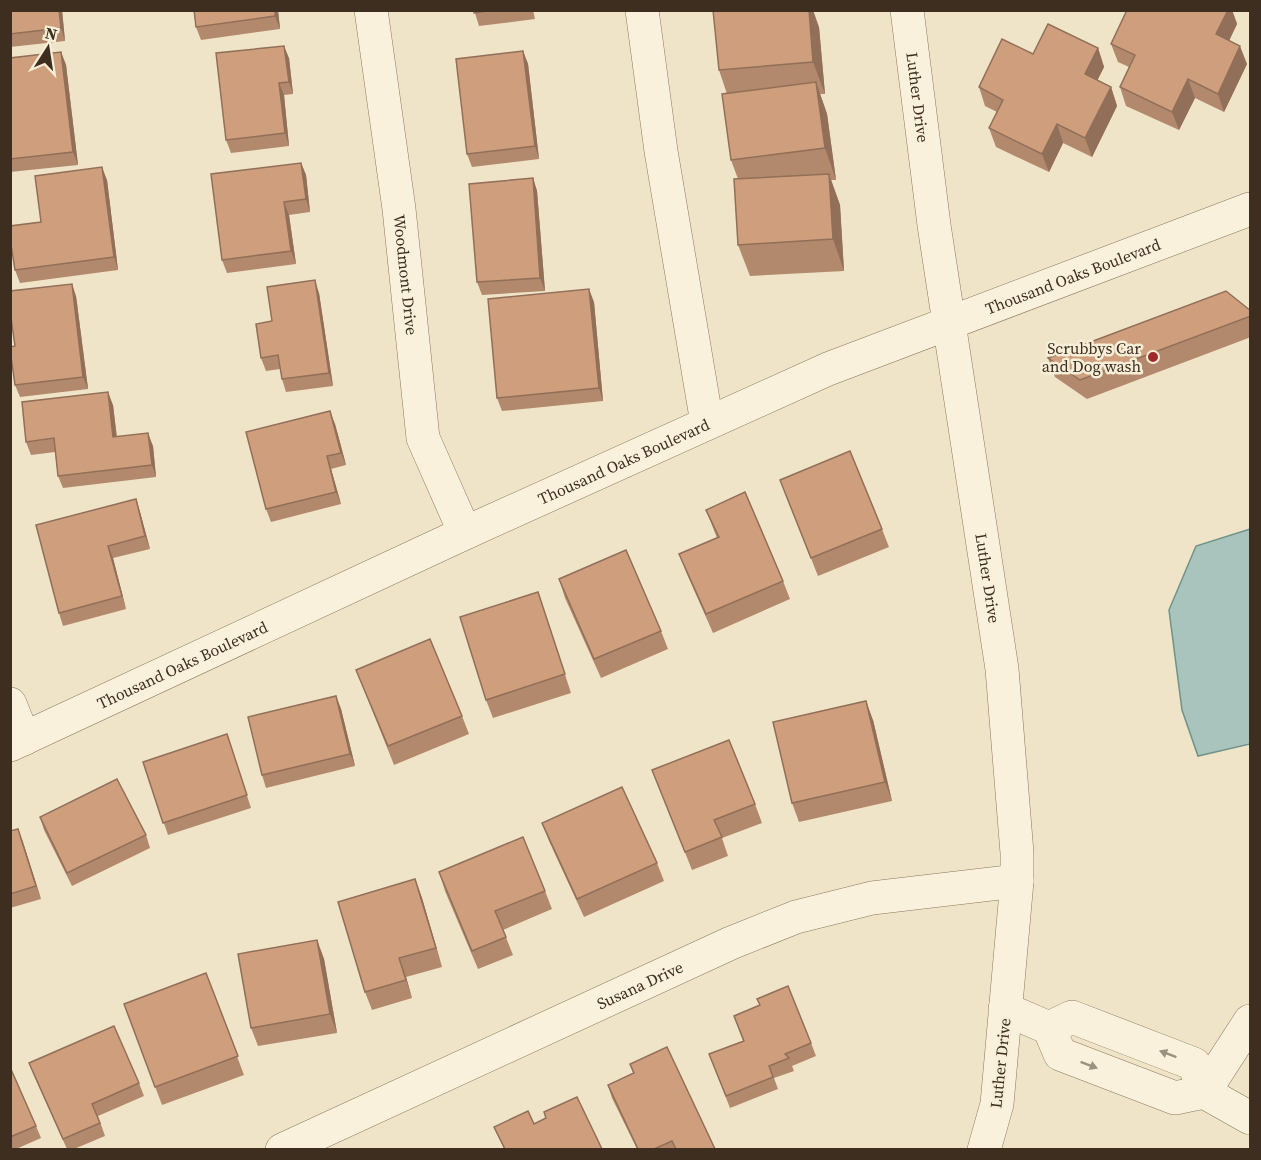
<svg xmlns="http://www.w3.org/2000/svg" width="1261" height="1160" font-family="'Source Serif 4',serif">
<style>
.water{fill:#a9c4bc;stroke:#6f938a;stroke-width:1.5}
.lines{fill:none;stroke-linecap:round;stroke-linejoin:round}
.minor-casing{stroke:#8d765c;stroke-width:34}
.minor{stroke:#faf1dc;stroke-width:33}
.wall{fill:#b2896c}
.shaded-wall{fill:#916f58}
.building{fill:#cf9f7d;stroke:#916f58;stroke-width:1.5}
.oneway{fill:#9c907e}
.poi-dot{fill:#9e2a2b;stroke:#f7eed8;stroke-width:2}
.labels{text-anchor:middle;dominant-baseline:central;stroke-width:5;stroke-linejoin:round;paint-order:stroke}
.street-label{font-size:16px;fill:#3d2e20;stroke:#f7eed8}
.poi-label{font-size:16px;fill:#3d2e20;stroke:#f7eed8;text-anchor:end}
</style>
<rect width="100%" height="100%" fill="#f0e4c8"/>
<path class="water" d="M 1250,529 L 1250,744 L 1198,756 L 1182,710 L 1169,610 L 1196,546 Z"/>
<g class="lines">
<g class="minor-casing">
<g id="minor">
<path id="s1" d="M 371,10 L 399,209 L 423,438 L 465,533"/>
<path d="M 642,10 L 661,151 L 707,423"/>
<path id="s2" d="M 907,10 L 934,225 L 1002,669 L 1017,853 L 1017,881 L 997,1104 L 984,1150"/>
<path d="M 10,704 L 24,739"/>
<path id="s3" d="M 10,745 L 465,533 L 828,369 L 1250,209"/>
<path d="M 1005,1009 L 1049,1028 L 1060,1054 L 1175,1098 L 1204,1092 L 1250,1118"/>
<path d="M 1049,1028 L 1072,1017 L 1194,1064 L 1204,1092"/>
<path d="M 1204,1092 L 1250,1021"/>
<path id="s4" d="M 282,1150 L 731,943 L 796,917 L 872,898 L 1017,881"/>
</g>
</g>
<use href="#minor" class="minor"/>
</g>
<g class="wall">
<path d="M 10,10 L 62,10 L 65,41 L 10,47 Z"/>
<path d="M 194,10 L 278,10 L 280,29 L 201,40 L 196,27 Z"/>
<path d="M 474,10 L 533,10 L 535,19 L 479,26 Z"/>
<path d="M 1127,10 L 1232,10 L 1237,24 L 1229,41 L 1247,64 L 1224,112 L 1195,98 L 1179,130 L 1126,106 L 1120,87 L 1129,67 L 1118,62 L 1111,44 Z"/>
<path d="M 819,27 L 825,94 L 820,94 L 827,114 L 836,180 L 831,180 L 840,205 L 844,271 L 750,276 L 738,245 L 738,179 L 731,160 L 727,94 L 719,70 Z"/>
<path d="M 1098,48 L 1104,67 L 1097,81 L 1111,87 L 1117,106 L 1092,157 L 1063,143 L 1049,172 L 996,147 L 989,128 L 997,112 L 985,106 L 979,87 L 1033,54 Z"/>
<path d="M 523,51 L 528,64 L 539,159 L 472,167 L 467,154 Z"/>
<path d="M 61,52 L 66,65 L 78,165 L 10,172 L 10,58 Z"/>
<path d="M 289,58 L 293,94 L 284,95 L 289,146 L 231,153 L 226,140 Z"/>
<path d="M 301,163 L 306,175 L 310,212 L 289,215 L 296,264 L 227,273 L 222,260 Z"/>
<path d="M 533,178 L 537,191 L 545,291 L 482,295 L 477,282 Z"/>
<path d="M 107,180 L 118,270 L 20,283 L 15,270 L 41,222 Z"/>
<path d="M 319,293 L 333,386 L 286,392 L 282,379 L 280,369 L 266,371 L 261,358 L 272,321 Z"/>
<path d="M 76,296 L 88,389 L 20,397 L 15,385 L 15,346 Z"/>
<path d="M 594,302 L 603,401 L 502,411 L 497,398 Z"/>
<path d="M 1251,311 L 1251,337 L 1087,399 L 1055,377 L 1048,358 Z"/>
<path d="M 113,405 L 117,437 L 153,446 L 156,477 L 63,488 L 58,476 L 55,452 L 31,455 L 26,442 Z"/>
<path d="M 335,424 L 346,465 L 331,469 L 341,504 L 271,522 L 266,509 Z"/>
<path d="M 780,480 L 882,529 L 889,547 L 818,576 Z"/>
<path d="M 136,499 L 140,512 L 150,549 L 113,558 L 126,609 L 63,626 L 59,613 Z"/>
<path d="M 706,510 L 783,581 L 790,599 L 713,633 L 686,572 L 679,554 L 717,538 Z"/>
<path d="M 559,579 L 661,631 L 668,649 L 601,678 L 565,598 Z"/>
<path d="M 544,610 L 571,693 L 493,718 L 486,700 Z"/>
<path d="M 356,670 L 462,716 L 469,734 L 394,765 Z"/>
<path d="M 336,696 L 341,709 L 355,766 L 266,788 L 262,775 Z"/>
<path d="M 873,720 L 892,801 L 799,822 L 792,803 Z"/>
<path d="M 227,734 L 251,808 L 168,835 L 143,762 Z"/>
<path d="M 652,770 L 755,804 L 762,823 L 722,838 L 728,856 L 692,870 Z"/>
<path d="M 40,817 L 146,835 L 150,848 L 72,886 L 44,830 Z"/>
<path d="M 542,823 L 657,863 L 664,881 L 584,917 L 549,841 Z"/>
<path d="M 18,829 L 41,899 L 10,908 L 10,831 Z"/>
<path d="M 439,872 L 545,891 L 552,909 L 503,930 L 513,955 L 478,969 L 445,891 Z"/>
<path d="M 415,879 L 422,898 L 442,967 L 406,977 L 412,998 L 372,1010 L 365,992 Z"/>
<path d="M 317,940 L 324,959 L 337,1033 L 258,1046 L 251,1028 Z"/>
<path d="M 206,973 L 244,1075 L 162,1105 L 124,1004 Z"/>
<path d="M 734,1016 L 811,1043 L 816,1056 L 792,1066 L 794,1071 L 774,1078 L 778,1089 L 730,1108 L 709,1054 L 743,1041 Z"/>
<path d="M 29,1063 L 139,1083 L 144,1096 L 98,1116 L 105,1136 L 74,1149 L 67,1149 L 34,1076 Z"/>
<path d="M 630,1064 L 715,1149 L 637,1149 L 612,1098 L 608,1085 L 633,1073 Z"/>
<path d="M 10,1067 L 36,1126 L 41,1138 L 16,1149 L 10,1149 Z"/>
<path d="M 544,1112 L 602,1149 L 504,1149 L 494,1127 L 534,1124 L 546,1119 Z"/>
</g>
<g class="shaded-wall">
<path d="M 59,10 L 62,10 L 65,41 L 61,28 Z"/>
<path d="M 275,10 L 278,10 L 280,29 L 275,16 Z"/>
<path d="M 809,10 L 813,10 L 819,27 L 825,94 L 813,62 Z"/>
<path d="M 1228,10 L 1232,10 L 1237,24 L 1223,53 L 1216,34 Z"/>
<path d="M 284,46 L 289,58 L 293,94 L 289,82 Z"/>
<path d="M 1240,46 L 1247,64 L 1224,112 L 1218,94 Z"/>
<path d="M 1098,48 L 1104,67 L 1091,93 L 1085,74 Z"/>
<path d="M 523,51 L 528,64 L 539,159 L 535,146 Z"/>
<path d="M 61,52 L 66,65 L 78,165 L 73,152 Z"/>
<path d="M 1188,79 L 1195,98 L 1179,130 L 1172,112 Z"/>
<path d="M 816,82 L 827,114 L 836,180 L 825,148 Z"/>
<path d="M 279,83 L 284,95 L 289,146 L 285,133 Z"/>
<path d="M 1111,87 L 1117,106 L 1092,157 L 1085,138 Z"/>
<path d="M 1057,124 L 1063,143 L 1049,172 L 1042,154 Z"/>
<path d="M 301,163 L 306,175 L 310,212 L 306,199 Z"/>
<path d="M 102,167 L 107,180 L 118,270 L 114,257 Z"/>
<path d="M 829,174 L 840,205 L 844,271 L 833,239 Z"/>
<path d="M 533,178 L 537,191 L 545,291 L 540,278 Z"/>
<path d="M 284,202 L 289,215 L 296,264 L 291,251 Z"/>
<path d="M 315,280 L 319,293 L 333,386 L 329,373 Z"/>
<path d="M 72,284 L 76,296 L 88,389 L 83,377 Z"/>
<path d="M 589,289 L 594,302 L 603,401 L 599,388 Z"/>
<path d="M 108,392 L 113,405 L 118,450 L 113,437 Z"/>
<path d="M 330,411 L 335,424 L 346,465 L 341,453 Z"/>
<path d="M 148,433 L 153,446 L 156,477 L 152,465 Z"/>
<path d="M 327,456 L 331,469 L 341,504 L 336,492 Z"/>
<path d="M 136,499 L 140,512 L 150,549 L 145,536 Z"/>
<path d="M 108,546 L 113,558 L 126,609 L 122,596 Z"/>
<path d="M 336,696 L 341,709 L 355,766 L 350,754 Z"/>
<path d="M 866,701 L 873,720 L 892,801 L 885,782 Z"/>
<path d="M 18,829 L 23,842 L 41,899 L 36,886 Z"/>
<path d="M 415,879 L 422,898 L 442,967 L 436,948 Z"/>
<path d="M 317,940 L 324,959 L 337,1033 L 330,1014 Z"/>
<path d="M 399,958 L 406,977 L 412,998 L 406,980 Z"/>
</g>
<g class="building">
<path d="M 10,10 L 59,10 L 61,28 L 10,34 Z"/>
<path d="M 194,10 L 275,10 L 275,16 L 196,27 Z"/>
<path d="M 474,10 L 494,10 L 474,13 Z"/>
<path d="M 713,10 L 809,10 L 813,62 L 719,70 Z"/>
<path d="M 1127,10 L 1228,10 L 1216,34 L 1240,46 L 1218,94 L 1188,79 L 1172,112 L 1120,87 L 1135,55 L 1111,44 Z"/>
<path d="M 1048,24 L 1098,48 L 1085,74 L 1111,87 L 1085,138 L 1057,124 L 1042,154 L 989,128 L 1003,100 L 979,87 L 1002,39 L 1033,54 Z"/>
<path d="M 284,46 L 289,82 L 279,83 L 285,133 L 226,140 L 216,53 Z"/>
<path d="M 523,51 L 535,146 L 467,154 L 456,59 Z"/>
<path d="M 61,52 L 73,152 L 10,159 L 10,58 Z"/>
<path d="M 816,82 L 825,148 L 731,160 L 722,94 Z"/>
<path d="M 301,163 L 306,199 L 284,202 L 291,251 L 222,260 L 211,174 Z"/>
<path d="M 102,167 L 114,257 L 15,270 L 10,238 L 10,226 L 41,222 L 35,176 Z"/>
<path d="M 829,174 L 833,239 L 738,245 L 734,179 Z"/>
<path d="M 533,178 L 540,278 L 477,282 L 469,184 Z"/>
<path d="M 315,280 L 329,373 L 282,379 L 278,355 L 261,358 L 256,324 L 272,321 L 267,287 Z"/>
<path d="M 72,284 L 83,377 L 15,385 L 10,349 L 10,347 L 15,346 L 10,311 L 10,291 Z"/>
<path d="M 589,289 L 599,388 L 497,398 L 488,299 Z"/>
<path d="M 1226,291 L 1251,311 L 1251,316 L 1080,380 L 1048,358 Z"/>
<path d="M 108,392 L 113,437 L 148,433 L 152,465 L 58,476 L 54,438 L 26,442 L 22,402 Z"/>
<path d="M 330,411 L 341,453 L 327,456 L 336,492 L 266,509 L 246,432 Z"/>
<path d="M 850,451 L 882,529 L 811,558 L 780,480 Z"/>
<path d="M 745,492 L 783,581 L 706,614 L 679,554 L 719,537 L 706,510 Z"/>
<path d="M 136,499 L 145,536 L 108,546 L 122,596 L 59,613 L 36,525 Z"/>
<path d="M 626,550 L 661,631 L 594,659 L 559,579 Z"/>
<path d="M 538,592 L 565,674 L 486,700 L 460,617 Z"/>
<path d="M 430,639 L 462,716 L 388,746 L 356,670 Z"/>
<path d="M 336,696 L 350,754 L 262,775 L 248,717 Z"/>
<path d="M 866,701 L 885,782 L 792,803 L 773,722 Z"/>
<path d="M 227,734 L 247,795 L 163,823 L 143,762 Z"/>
<path d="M 729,740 L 755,804 L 714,820 L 722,837 L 685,852 L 652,770 Z"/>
<path d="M 117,779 L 146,835 L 67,873 L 40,817 Z"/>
<path d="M 622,787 L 657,863 L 577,899 L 542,823 Z"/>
<path d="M 18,829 L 36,886 L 10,894 L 10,831 Z"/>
<path d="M 523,837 L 545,891 L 495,911 L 506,937 L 472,951 L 439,872 Z"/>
<path d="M 415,879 L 436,948 L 399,958 L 406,980 L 365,992 L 338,902 Z"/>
<path d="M 317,940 L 330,1014 L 251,1028 L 238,954 Z"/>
<path d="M 206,973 L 238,1056 L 155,1087 L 124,1004 Z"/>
<path d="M 788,986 L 811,1043 L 785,1054 L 789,1058 L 769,1066 L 773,1077 L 726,1096 L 709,1054 L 744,1041 L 734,1016 L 760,1005 L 757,999 Z"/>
<path d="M 114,1026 L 139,1083 L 92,1104 L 100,1123 L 63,1139 L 29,1063 Z"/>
<path d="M 667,1047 L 715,1149 L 676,1149 L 672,1141 L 654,1149 L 638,1149 L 608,1085 L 634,1073 L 630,1064 Z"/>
<path d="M 10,1067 L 36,1126 L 10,1137 Z"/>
<path d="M 577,1097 L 602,1149 L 505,1149 L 494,1127 L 528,1111 L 534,1124 L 546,1118 L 544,1112 Z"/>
</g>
<defs><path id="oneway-solid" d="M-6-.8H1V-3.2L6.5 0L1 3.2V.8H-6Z" transform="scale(1.5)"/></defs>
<g class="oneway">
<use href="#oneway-solid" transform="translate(1168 1054) rotate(-159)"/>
<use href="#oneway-solid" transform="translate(1089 1065) rotate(21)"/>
</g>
<circle class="poi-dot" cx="1153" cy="357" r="6"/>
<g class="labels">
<g class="street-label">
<text stroke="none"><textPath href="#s2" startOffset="88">Luther Drive</textPath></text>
<text stroke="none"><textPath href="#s1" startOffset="267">Woodmont Drive</textPath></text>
<text stroke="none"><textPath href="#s3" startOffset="1162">Thousand Oaks Boulevard</textPath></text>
<text stroke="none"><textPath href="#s3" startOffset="676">Thousand Oaks Boulevard</textPath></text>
<text stroke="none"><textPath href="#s2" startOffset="574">Luther Drive</textPath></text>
<text stroke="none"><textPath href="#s3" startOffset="190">Thousand Oaks Boulevard</textPath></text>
<text stroke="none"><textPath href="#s4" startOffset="394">Susana Drive</textPath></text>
<text transform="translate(1000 1063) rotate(-84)">Luther Drive</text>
</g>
<g class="poi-label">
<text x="1141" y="348">Scrubbys Car<tspan x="1141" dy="18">and Dog wash</tspan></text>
</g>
</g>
<rect width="1261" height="1160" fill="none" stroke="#3d2e20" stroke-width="24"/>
<g transform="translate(48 48) rotate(12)" stroke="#f7eed8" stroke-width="4.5" paint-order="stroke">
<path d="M0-4.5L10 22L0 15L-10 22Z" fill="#3d2e20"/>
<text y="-9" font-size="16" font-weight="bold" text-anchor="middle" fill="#3d2e20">N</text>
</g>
</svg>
